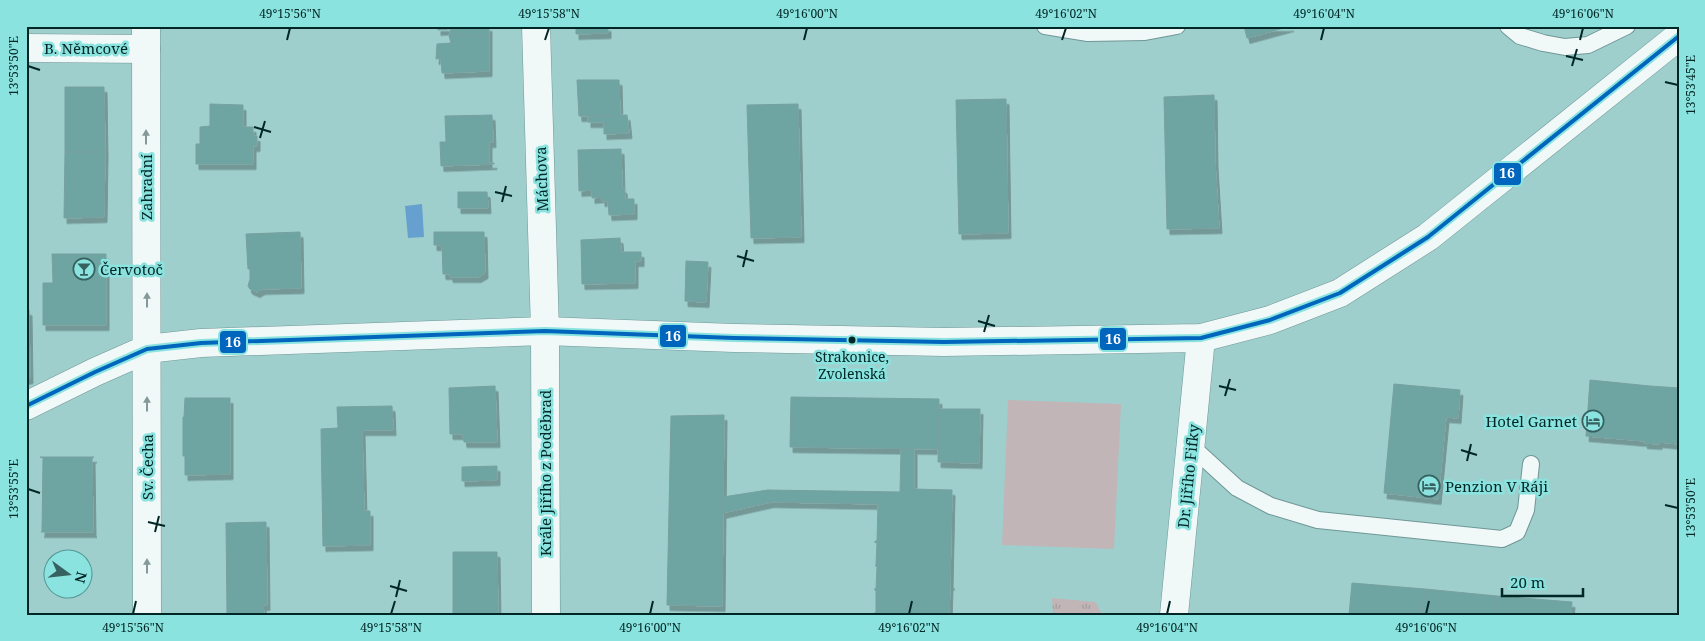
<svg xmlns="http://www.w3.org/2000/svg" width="1705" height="641" font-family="'Noto Serif',serif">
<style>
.grass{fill:url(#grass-tufts)}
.pitch{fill:#c1b5b7}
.water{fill:#66a0cf}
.building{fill:#6ea5a3;stroke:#78a09f;filter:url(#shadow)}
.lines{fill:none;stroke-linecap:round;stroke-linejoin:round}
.lane-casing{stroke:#6f9796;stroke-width:18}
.street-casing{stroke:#6f9796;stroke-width:29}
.lane{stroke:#f0f8f8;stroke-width:16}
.street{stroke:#f0f8f8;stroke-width:28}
.bus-1-casing{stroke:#8ae3df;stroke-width:8}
.bus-1{stroke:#0065bd;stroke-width:4}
.oneway{fill:#849a99}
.ticks{fill:none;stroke:#002625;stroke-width:2}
.bus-dot{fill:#002625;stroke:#8ae3df;stroke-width:2}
.labels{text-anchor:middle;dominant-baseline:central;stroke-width:5;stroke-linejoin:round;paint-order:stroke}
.bus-label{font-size:14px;fill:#002625;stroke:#8ae3df}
.street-label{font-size:15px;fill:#002625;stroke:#8ae3df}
.poi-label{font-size:15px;fill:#002625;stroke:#8ae3df;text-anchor:start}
.line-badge{stroke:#8ae3df;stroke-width:2}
.badge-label{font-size:14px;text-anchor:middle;font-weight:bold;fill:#fff}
.neatline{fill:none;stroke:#002625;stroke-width:2}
.ticks-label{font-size:12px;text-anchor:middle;fill:#002625}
</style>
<defs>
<pattern id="grass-tufts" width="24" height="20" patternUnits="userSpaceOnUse" patternTransform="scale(1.25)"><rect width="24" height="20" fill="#c1b5b7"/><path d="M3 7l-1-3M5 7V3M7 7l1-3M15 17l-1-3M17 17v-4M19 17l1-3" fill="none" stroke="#a49c9d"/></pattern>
<filter id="shadow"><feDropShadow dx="3" dy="5.5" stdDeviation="0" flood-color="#0004"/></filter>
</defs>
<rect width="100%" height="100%" fill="#9ecfcd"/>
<path class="grass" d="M 1052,598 L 1096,602 L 1102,615 L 1053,615 Z"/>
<path class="pitch" d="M 1008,400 L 1121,404 L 1114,549 L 1002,545 Z"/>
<path class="water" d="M 422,204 L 424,237 L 408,238 L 405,206 Z"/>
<g class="building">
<path d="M 438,26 L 489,26 L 489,35 L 449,36 L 451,29 L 438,30 Z"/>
<path d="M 576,26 L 608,26 L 608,33 L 576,34 Z"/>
<path d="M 1244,26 L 1291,26 L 1247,38 Z"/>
<path d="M 489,35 L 489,71 L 442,73 L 441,58 L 436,59 L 437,44 L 451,43 L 449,36 Z"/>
<path d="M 577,80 L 619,80 L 620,116 L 579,116 Z"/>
<path d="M 65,87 L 104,87 L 105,152 L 65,152 Z"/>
<path d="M 1214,95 L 1215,162 L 1219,228 L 1167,229 L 1164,97 Z"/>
<path d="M 1006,99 L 1008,233 L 959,234 L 956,100 Z"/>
<path d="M 210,104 L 243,105 L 243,127 L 253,127 L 253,136 L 257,136 L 257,146 L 253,146 L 253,164 L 196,164 L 196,144 L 200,144 L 200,127 L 210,126 Z"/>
<path d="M 798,104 L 801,237 L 751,238 L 747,105 Z"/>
<path d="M 492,115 L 493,142 L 489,142 L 489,163 L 494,163 L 494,164 L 441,166 L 440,142 L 446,142 L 445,116 Z"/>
<path d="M 627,115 L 629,133 L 604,134 L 604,122 L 588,122 L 588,117 Z"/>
<path d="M 621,149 L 622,188 L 624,188 L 625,199 L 634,199 L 634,214 L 609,215 L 608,201 L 602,201 L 602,197 L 592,198 L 592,190 L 579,191 L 578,150 Z"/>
<path d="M 65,152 L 105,152 L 104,217 L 64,218 Z"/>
<path d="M 458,192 L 487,192 L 488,208 L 458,208 Z"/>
<path d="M 300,232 L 301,288 L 262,289 L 257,292 L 250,289 L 248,286 L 250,279 L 250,269 L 248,269 L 246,234 Z"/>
<path d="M 434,232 L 484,232 L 485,273 L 478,277 L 450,277 L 450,274 L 443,274 L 442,245 L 434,245 Z"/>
<path d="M 620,238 L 621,252 L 641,252 L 641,261 L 635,261 L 635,283 L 582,284 L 581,240 Z"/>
<path d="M 52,254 L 106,254 L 106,325 L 43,325 L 43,283 L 53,283 Z"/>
<path d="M 686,261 L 708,262 L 706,302 L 685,301 Z"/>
<path d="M 26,310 L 29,310 L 30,378 L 26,379 Z"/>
<path d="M 1590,380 L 1650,386 L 1679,388 L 1679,444 L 1659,442 L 1659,444 L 1644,443 L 1645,441 L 1586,436 Z"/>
<path d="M 1394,384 L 1460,390 L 1458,418 L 1446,417 L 1438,499 L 1384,493 Z"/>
<path d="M 495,386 L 497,442 L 464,442 L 463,434 L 450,434 L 449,388 Z"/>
<path d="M 791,397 L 939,399 L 938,449 L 790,447 Z"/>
<path d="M 185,398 L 230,398 L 230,474 L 185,475 L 185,456 L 183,456 L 183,417 L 184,417 Z"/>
<path d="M 392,406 L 393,430 L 362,430 L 364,511 L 370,511 L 370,545 L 323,546 L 321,429 L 338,428 L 337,407 Z"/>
<path d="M 939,409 L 980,409 L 979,463 L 938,462 Z"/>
<path d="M 724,415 L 722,606 L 667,605 L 671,416 Z"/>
<path d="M 901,449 L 914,449 L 914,489 L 952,490 L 950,583 L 952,584 L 950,585 L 949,615 L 874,615 L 874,613 L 876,613 L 876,591 L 874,589 L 876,589 L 877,566 L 875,566 L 876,565 L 877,542 L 875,543 L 875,541 L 877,541 L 878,504 L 771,502 L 722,513 L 723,497 L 768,490 L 900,492 Z"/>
<path d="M 40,457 L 94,457 L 92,458 L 93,531 L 94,532 L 41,532 L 42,531 L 43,458 Z"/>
<path d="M 497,466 L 497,480 L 462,481 L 462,467 Z"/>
<path d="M 266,522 L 267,605 L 263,605 L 264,615 L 227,615 L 226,523 Z"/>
<path d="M 453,552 L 497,552 L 498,615 L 453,615 Z"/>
<path d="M 1352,583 L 1425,589 L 1422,615 L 1349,615 Z"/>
<path d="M 1425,589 L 1497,596 L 1496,615 L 1422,615 Z"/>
<path d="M 1497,596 L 1572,602 L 1571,615 L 1496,615 Z"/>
</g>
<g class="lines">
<g class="lane-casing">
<g id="lane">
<path d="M 1045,26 L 1088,33 L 1145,32 L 1177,26"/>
<path d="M 1508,26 L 1520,36 L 1543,43 L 1565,47 L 1588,45 L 1627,26"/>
<path d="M 1191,446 L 1237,488 L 1271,506 L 1318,520 L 1502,539 L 1517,532 L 1526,510 L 1531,464"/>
</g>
</g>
<g class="street-casing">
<g id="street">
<path d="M 146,26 L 147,615"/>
<path d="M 536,26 L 545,331 L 546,615"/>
<path d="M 26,48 L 146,49"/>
<path d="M 26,406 L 95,372 L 147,349 L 201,343 L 545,331 L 734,338 L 944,342 L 1201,338 L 1270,320 L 1340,293 L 1428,237 L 1679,36"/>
<path d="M 1174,615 L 1201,338"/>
</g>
</g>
<use href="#lane" class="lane"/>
<use href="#street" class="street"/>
<g class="bus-1-casing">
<path id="bus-1" d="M 26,406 L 95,372 L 147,349 L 201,343 L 545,331 L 734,338 L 944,342 L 1201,338 L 1270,320 L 1340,293 L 1428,237 L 1679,36"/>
</g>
<use href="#bus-1" class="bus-1"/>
</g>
<defs><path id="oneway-solid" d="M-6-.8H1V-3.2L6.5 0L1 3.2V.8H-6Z" transform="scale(1.25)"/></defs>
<g class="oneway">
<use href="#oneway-solid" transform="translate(146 137) rotate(-90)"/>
<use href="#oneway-solid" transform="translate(147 300) rotate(-90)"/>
<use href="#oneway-solid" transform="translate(147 404) rotate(-90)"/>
<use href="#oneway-solid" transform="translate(147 566) rotate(-90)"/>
</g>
<path class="ticks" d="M 287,40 L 290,28M 545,40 L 549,28M 804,40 L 807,28M 1062,40 L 1066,28M 1321,40 L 1324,28M 1580,40 L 1583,28M 1566,56 L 1583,60M 28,66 L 40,70M 1572,66 L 1577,49M 1665,82 L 1678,85M 254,127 L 271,132M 260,138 L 265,121M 495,192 L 512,196M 502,202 L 506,186M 737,256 L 754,261M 743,267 L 747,250M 978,321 L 995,326M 984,332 L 989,315M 1219,386 L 1236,390M 1225,396 L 1230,379M 1461,450 L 1477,455M 1467,461 L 1471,444M 28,489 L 40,493M 1665,505 L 1678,508M 148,522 L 165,526M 155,532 L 159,516M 390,586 L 407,591M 396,597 L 400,580M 133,614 L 136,601M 391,614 L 395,601M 650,614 L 653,601M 909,614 L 912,601M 1167,614 L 1170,601M 1426,614 L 1429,601"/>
<defs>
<g id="bar-ring" transform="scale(1.125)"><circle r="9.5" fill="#8ae3df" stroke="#376160" stroke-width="1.5"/><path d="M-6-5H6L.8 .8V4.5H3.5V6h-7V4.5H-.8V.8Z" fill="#376160"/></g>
<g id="hotel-ring" transform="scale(1.125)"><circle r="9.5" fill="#8ae3df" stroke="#376160" stroke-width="1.5"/><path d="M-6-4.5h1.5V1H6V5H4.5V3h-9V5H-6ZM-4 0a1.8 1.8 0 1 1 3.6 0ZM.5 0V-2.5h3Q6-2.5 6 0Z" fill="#376160"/></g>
</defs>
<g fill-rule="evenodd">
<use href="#bar-ring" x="84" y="269"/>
<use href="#hotel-ring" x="1593" y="421"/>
<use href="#hotel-ring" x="1429" y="486"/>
</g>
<circle class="bus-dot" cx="852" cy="340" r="4.5"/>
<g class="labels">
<g class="bus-label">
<text x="852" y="356">Strakonice,<tspan x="852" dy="17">Zvolenská</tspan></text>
</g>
<g class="street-label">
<text x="86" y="48">B. Němcové</text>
<text transform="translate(541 179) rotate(-92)">Máchova</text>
<text transform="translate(146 187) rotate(-90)">Zahradní</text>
<text transform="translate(147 467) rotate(-90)">Sv. Čecha</text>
<text transform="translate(545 473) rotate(-90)">Krále Jiřího z Poděbrad</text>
<text transform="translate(1188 476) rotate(-84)">Dr. Jiřího Fifky</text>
</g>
<g class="poi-label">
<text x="100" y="269">Červotoč</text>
<text x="1577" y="421" text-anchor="end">Hotel Garnet</text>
<text x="1445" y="486">Penzion V Ráji</text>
</g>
</g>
<g class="line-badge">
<rect x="1493" y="162" width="29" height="24" rx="5" fill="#0065bd"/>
<rect x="659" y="324" width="28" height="24" rx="5" fill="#0065bd"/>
<rect x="1099" y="327" width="28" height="24" rx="5" fill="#0065bd"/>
<rect x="219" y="330" width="28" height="24" rx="5" fill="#0065bd"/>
</g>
<g class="badge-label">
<text x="1507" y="178">16</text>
<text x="673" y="341">16</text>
<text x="1113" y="344">16</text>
<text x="233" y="347">16</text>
</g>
<rect width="1705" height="641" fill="none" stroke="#8ae3df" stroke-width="55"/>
<g transform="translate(68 574) rotate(105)"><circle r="24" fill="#8ae3df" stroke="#539795"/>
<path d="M0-4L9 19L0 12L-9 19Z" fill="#376160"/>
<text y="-8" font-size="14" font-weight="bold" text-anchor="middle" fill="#002625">N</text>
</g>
<path d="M1502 588v8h81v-8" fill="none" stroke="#002625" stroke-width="2.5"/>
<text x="1510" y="588" font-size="15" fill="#002625" stroke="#8ae3df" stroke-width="4" paint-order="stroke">20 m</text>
<rect x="28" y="28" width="1650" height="586" class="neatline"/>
<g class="ticks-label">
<text x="290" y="18">49°15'56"N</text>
<text x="549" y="18">49°15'58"N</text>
<text x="807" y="18">49°16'00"N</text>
<text x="1066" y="18">49°16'02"N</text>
<text x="1324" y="18">49°16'04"N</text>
<text x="1583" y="18">49°16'06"N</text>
<text transform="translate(14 66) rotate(-90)" y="4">13°53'50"E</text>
<text transform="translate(1691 85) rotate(-90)" y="4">13°53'45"E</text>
<text transform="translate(14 489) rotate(-90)" y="4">13°53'55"E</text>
<text transform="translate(1691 508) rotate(-90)" y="4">13°53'50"E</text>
<text x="133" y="632">49°15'56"N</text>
<text x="391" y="632">49°15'58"N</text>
<text x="650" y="632">49°16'00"N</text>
<text x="909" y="632">49°16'02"N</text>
<text x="1167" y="632">49°16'04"N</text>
<text x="1426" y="632">49°16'06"N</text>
</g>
</svg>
